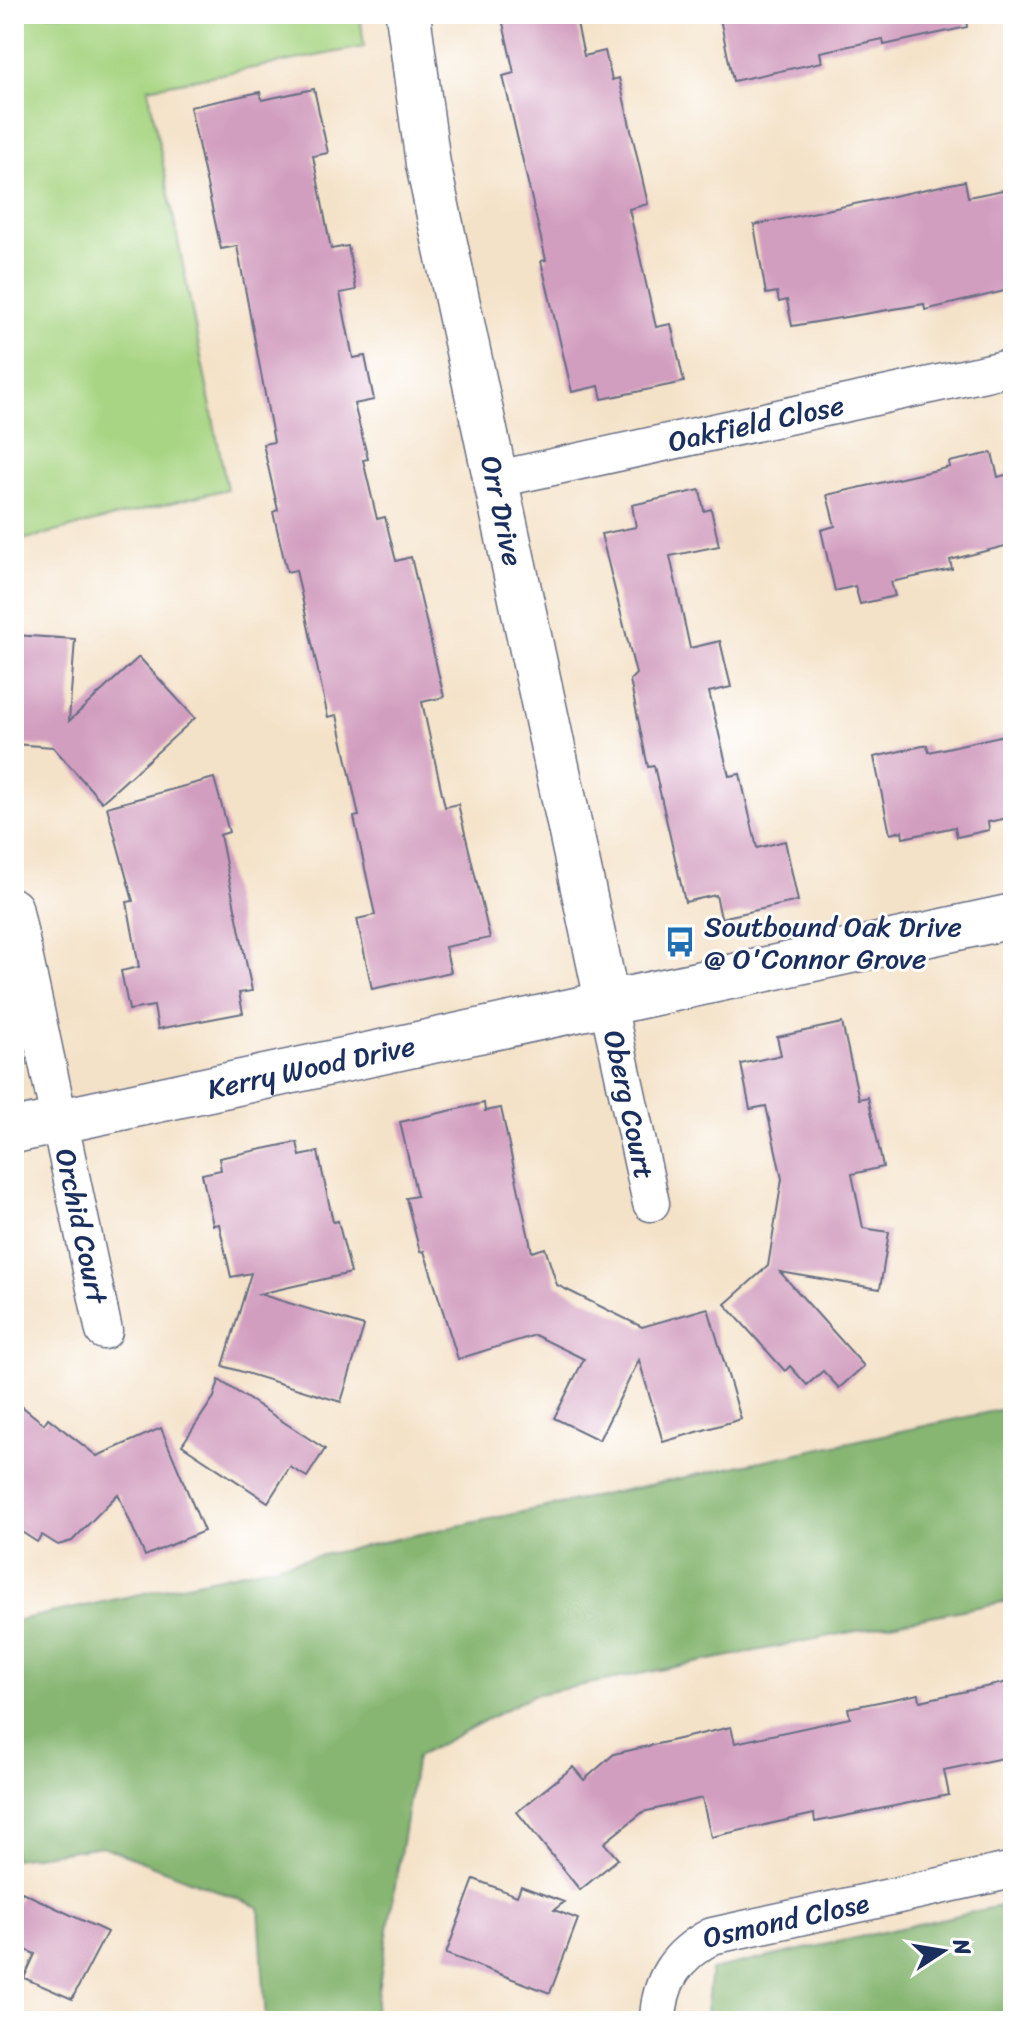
<svg xmlns="http://www.w3.org/2000/svg" width="1027" height="2035" font-family="Sriracha,sans-serif">
<style>
.green{fill:#a8d583;stroke:#628270;stroke-width:2}
.forest{fill:#86b671;stroke:#507268;stroke-width:2}
.building{fill:#d29ebf}
.lines{fill:none;stroke-linecap:round;stroke-linejoin:round}
.street-casing{stroke:#676e83;stroke-width:39}
.secondary-casing{stroke:#676e83;stroke-width:47}
.street{stroke:#fff;stroke-width:36}
.secondary{stroke:#fff;stroke-width:44}
.labels{text-anchor:middle;dominant-baseline:central;stroke-width:6;stroke-linejoin:round;paint-order:stroke}
.street-label{font-size:28px;fill:#1b2f5e;stroke:#fff}
.poi-label{font-size:28px;fill:#1b2f5e;stroke:#fff;text-anchor:start}
</style>
<rect width="100%" height="100%" fill="#fff"/>
<filter id="ink" filterUnits="userSpaceOnUse"><feTurbulence type="fractalNoise" baseFrequency=".0125" numOctaves="2"/><feDisplacementMap in="SourceGraphic" scale="16" xChannelSelector="R" yChannelSelector="G"/><feConvolveMatrix kernelMatrix="1 2 1 2 8 2 1 2 1" color-interpolation-filters="sRGB"/></filter>
<filter id="wash" filterUnits="userSpaceOnUse"><feTurbulence type="fractalNoise" baseFrequency=".006" numOctaves="4" result="noise"/><feDisplacementMap in="SourceGraphic" scale="32" xChannelSelector="R" yChannelSelector="G"/><feGaussianBlur stdDeviation="1.8" result="paint"/><feColorMatrix in="noise" values="0 0 0 0 0 0 0 0 0 0 0 0 0 0 0 0 0 1.4 0 .05"/><feComposite in="paint" operator="in"/></filter>
<g filter="url(#wash)">
<rect width="100%" height="100%" fill="#f4e2c8"/>
<path class="green" d="M 14,14 L 360,14 L 364,47 L 148,88 L 227,489 L 14,542 Z"/>
<g class="forest">
<path d="M 1013,1407 L 1013,1600 L 533,1695 L 416,1757 L 373,2021 L 266,2021 L 259,1907 L 102,1846 L 14,1859 L 14,1621 Z"/>
<path d="M 1013,1903 L 1013,2021 L 705,2021 L 711,1970 Z"/>
</g>
<g id="blocks">
<g class="building">
<path d="M 501,14 L 575,14 L 584,56 L 605,51 L 612,80 L 619,78 L 648,204 L 629,209 L 656,327 L 671,324 L 684,382 L 602,399 L 599,386 L 572,392 L 541,261 L 546,260 L 503,76 L 514,73 Z"/>
<path d="M 719,14 L 966,14 L 967,27 L 884,45 L 883,39 L 820,52 L 822,62 L 733,81 Z"/>
<path d="M 314,89 L 328,153 L 313,156 L 331,249 L 348,246 L 356,290 L 340,293 L 353,358 L 365,356 L 374,400 L 354,404 L 368,459 L 363,460 L 377,519 L 385,517 L 396,561 L 411,557 L 444,697 L 422,702 L 445,807 L 458,804 L 490,938 L 445,947 L 451,972 L 372,989 L 357,919 L 375,915 L 354,817 L 359,816 L 337,715 L 328,717 L 296,570 L 287,572 L 273,512 L 278,510 L 263,444 L 274,442 L 237,246 L 221,249 L 190,107 L 260,92 L 262,100 Z"/>
<path d="M 965,181 L 968,197 L 1013,188 L 1013,289 L 925,310 L 924,304 L 792,326 L 787,300 L 779,302 L 777,292 L 766,294 L 754,225 Z"/>
<path d="M 992,453 L 998,477 L 1013,473 L 1013,544 L 950,560 L 952,569 L 891,582 L 895,596 L 860,604 L 855,586 L 835,591 L 821,530 L 835,526 L 827,495 L 950,467 L 949,462 Z"/>
<path d="M 700,490 L 704,511 L 711,509 L 719,546 L 670,556 L 690,648 L 720,641 L 731,687 L 709,692 L 729,776 L 740,774 L 757,848 L 785,841 L 798,901 L 721,918 L 716,895 L 685,902 L 654,766 L 648,767 L 630,680 L 636,674 L 601,534 L 636,527 L 632,505 Z"/>
<path d="M 14,635 L 75,639 L 69,721 L 139,657 L 195,718 L 102,802 L 53,747 L 14,744 Z"/>
<path d="M 1013,733 L 1013,817 L 988,822 L 989,830 L 957,837 L 955,827 L 903,838 L 902,831 L 890,834 L 874,757 L 927,745 L 929,752 Z"/>
<path d="M 214,778 L 229,832 L 220,835 L 252,991 L 239,993 L 243,1013 L 158,1029 L 154,1006 L 129,1010 L 121,971 L 139,967 L 127,902 L 133,901 L 107,807 Z"/>
<path d="M 842,1023 L 859,1099 L 868,1097 L 883,1167 L 852,1174 L 863,1228 L 889,1232 L 880,1289 L 780,1272 L 864,1366 L 839,1388 L 823,1371 L 807,1385 L 790,1366 L 785,1371 L 725,1304 L 768,1266 L 782,1179 L 766,1106 L 750,1109 L 741,1064 L 781,1055 L 777,1037 Z"/>
<path d="M 484,1103 L 485,1111 L 501,1108 L 532,1252 L 545,1248 L 557,1285 L 642,1327 L 708,1308 L 741,1419 L 663,1442 L 639,1360 L 599,1440 L 554,1418 L 584,1359 L 535,1335 L 458,1359 L 424,1251 L 420,1252 L 406,1198 L 417,1196 L 400,1122 Z"/>
<path d="M 297,1142 L 300,1156 L 318,1152 L 333,1222 L 338,1221 L 351,1273 L 259,1294 L 364,1326 L 341,1402 L 223,1366 L 251,1273 L 231,1277 L 219,1224 L 213,1225 L 202,1174 L 221,1170 L 219,1158 Z"/>
<path d="M 219,1380 L 325,1449 L 307,1477 L 290,1467 L 268,1502 L 182,1445 L 214,1397 Z"/>
<path d="M 14,1400 L 44,1424 L 48,1418 L 97,1456 L 161,1428 L 204,1531 L 145,1556 L 118,1494 L 72,1541 L 58,1545 L 42,1535 L 37,1542 L 14,1527 Z"/>
<path d="M 1013,1681 L 1013,1756 L 944,1770 L 949,1795 L 815,1822 L 814,1814 L 711,1837 L 702,1798 L 643,1812 L 604,1843 L 618,1859 L 580,1890 L 517,1812 L 573,1767 L 584,1780 L 614,1754 L 731,1727 L 735,1743 L 850,1718 L 848,1708 L 919,1694 L 920,1701 Z"/>
<path d="M 474,1879 L 517,1896 L 521,1886 L 564,1902 L 554,1910 L 578,1919 L 550,1993 L 446,1954 Z"/>
<path d="M 22,1892 L 107,1932 L 72,1999 L 24,1978 L 35,1954 L 14,1945 L 14,1908 Z"/>
</g>
</g>
</g>
<g filter="url(#ink)">
<use href="#blocks" fill-opacity="0" stroke="#676e83" stroke-width="2"/>
<g class="lines">
<g class="street-casing">
<g id="street">
<path id="s1" d="M 498,479 L 1013,367"/>
<path id="s2" d="M 14,907 L 104,1331"/>
<path id="s3" d="M 608,1005 L 651,1203"/>
<path id="s4" d="M 658,2021 C 659,1981 676,1955 712,1936 L 1013,1870"/>
</g>
</g>
<g class="secondary-casing">
<g id="secondary">
<path id="s5" d="M 408,14 L 428,164 L 608,1005"/>
<path id="s6" d="M 14,1131 L 1013,916"/>
</g>
</g>
<use href="#street" class="street"/>
<use href="#secondary" class="secondary"/>
</g>
</g>
<defs>
<g id="bus-bare" transform="scale(2.4)"><path d="M-5-6H5V4H4V6H2V4H-2V6H-4V4H-5ZM-3.5-4V0h7V-4ZM-3.5 1.2v1.5H-2V1.2ZM2 1.2v1.5H3.5V1.2Z" fill="#1f6fb2" stroke="#fff" stroke-width="2.5" paint-order="stroke"/></g>
</defs>
<g fill-rule="evenodd">
<use href="#bus-bare" x="680" y="942"/>
</g>
<g class="labels">
<g class="street-label">
<text stroke="none"><textPath href="#s1" startOffset="264">Oakfield Close</textPath></text>
<text stroke="none"><textPath href="#s5" startOffset="506">Orr Drive</textPath></text>
<text stroke="none"><textPath href="#s6" startOffset="304">Kerry Wood Drive</textPath></text>
<text stroke="none"><textPath href="#s3" startOffset="102">Oberg Court</textPath></text>
<text stroke="none"><textPath href="#s2" startOffset="326">Orchid Court</textPath></text>
<text stroke="none"><textPath href="#s4" startOffset="182">Osmond Close</textPath></text>
</g>
<g class="poi-label">
<text x="704" y="926">Soutbound Oak Drive<tspan x="704" dy="32">@ O'Connor Grove</tspan></text>
</g>
</g>
<rect width="1027" height="2035" fill="none" stroke="#fff" stroke-width="48"/>
<g transform="translate(943 1951) rotate(78)" stroke="#ffffff" stroke-width="6" paint-order="stroke">
<path d="M0-6L14 30L0 20L-14 30Z" fill="#1b2f5e"/>
<text y="-12" font-size="22" font-weight="bold" text-anchor="middle" fill="#1b2f5e">N</text>
</g>
</svg>
